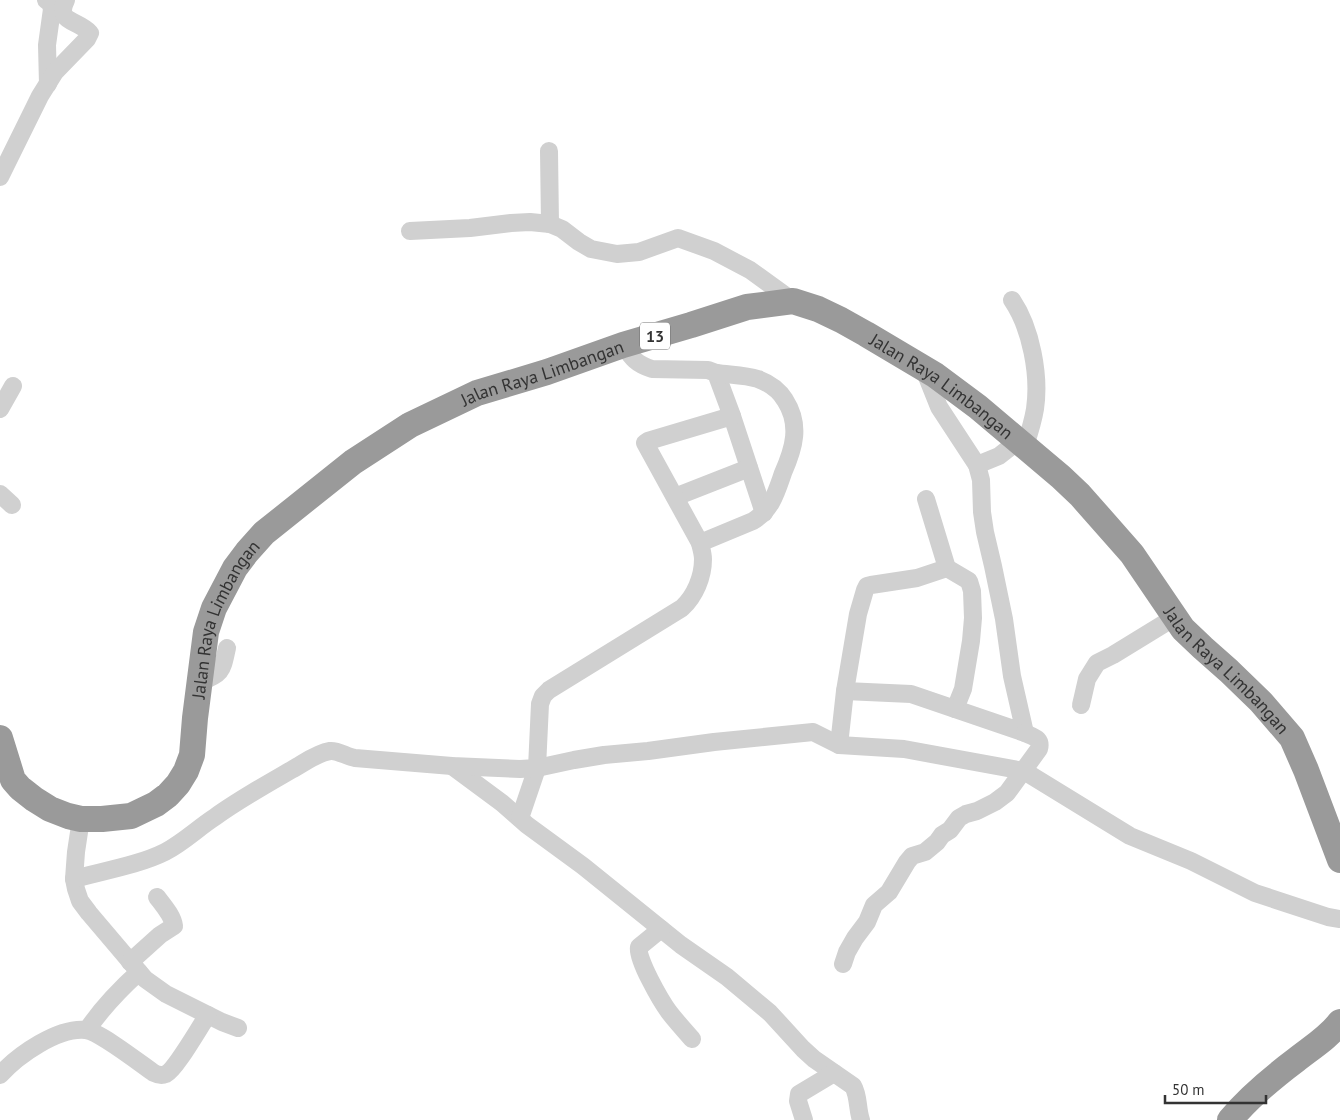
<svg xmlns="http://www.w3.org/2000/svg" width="1340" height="1120" font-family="'PT Sans',sans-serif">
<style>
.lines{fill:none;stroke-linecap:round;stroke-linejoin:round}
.minor{stroke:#d0d0d0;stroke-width:18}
.highway{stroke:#9a9a9a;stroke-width:26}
.labels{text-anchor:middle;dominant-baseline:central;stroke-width:5;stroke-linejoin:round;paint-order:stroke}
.shield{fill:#fff;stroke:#707070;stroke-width:1}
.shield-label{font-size:16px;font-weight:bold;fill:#333}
.street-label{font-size:18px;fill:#333;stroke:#fff}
</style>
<rect width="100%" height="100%" fill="#fff"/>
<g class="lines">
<g class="minor">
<path d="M 46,0 L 50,3 L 52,9 L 47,45 L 48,84"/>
<path d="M 549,151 L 550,224"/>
<path d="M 0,177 L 40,96 L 55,72 L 87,39 L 90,33 C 77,19 55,23 66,0"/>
<path d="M 410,231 L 470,228 L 511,223 L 530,222 L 550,224 L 562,229 L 579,242 L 591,249 L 617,254 L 639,252 L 678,238 L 714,251 L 750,270 L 793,301"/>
<path d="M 1012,300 C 1031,328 1040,375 1035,409 C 1033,421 1029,434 1025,446"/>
<path d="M 623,345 C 632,358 636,364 652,369 L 708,370 L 716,373 L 732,416 L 764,513"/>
<path d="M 923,367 L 939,407 L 977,465 L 981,480 L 982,512 L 985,532 L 993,566 L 1004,619 L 1012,676 L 1025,733 L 955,709 L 963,689 L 971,641 L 973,618 L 972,591 L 969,581 L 947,568 L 926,499"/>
<path d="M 0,409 L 13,386"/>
<path d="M 977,465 L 999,456 L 1018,441"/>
<path d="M 0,494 L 12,505"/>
<path d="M 675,497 L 749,468"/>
<path d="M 700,543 L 753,521 C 772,509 776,493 783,473 C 794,448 801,425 785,400 C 779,390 769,383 758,379 C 745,375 730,375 716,373"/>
<path d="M 200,682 C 223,674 222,670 227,648"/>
<path d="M 845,691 L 911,694 L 955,709"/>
<path d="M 1081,705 L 1087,679 L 1097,663 L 1113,655 L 1175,617"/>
<path d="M 839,745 L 845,691 L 858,614 L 865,590 L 867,586 L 871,585 L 917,578 L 947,568"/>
<path d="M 452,766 L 502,803 L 527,825 L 583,866 L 681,945 L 727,977 L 770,1013 L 803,1049 L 814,1059 L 853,1086 C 859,1096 857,1109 861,1120"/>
<path d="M 520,818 L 537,768 L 540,704 L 543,696 L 549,690 L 682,608 C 695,596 703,577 703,559 C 703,554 701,548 700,543 L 645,443 L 648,441 L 732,416"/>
<path d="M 81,819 L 76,852 L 74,879 L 76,889 L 80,901 L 89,913 L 145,979 L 166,994 L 222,1022 L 238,1028"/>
<path d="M 74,879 C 103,871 139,865 165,852 C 184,842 198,828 215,817 C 240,799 267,784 293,769 C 304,763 317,753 330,751 C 338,750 347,757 355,758 L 452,766 L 520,769 L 537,768 L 574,760 L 604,755 L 648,751 L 714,742 L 813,732 L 839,745 L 904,749 L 1024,771 L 1130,836 L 1191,861 L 1255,893 L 1328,917 L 1340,919"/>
<path d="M 661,929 L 639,947 C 636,958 661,1001 669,1012 C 676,1021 684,1030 692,1039"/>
<path d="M 130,962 L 160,935 L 174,926 C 173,916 163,905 157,897"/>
<path d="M 843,964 L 847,952 L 855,938 L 867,922 L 874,905 L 889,892 L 907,862 L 912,856 L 925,852 L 937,842 L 942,835 L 950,830 L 959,818 L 966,814 L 977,811 L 995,802 L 1007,793 L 1039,749 C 1042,738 1033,737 1025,733"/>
<path d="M 87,1030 C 102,1008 119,990 139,972"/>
<path d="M 0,1075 C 18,1055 58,1027 86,1030 C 100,1032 141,1064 154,1073 C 158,1075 161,1076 166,1074 C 176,1069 200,1026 208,1015"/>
<path d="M 804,1120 L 798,1101 L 799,1094 L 834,1073"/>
</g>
<g class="highway">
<path id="s1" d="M 0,738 L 13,780 L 20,788 L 34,799 L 50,809 L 68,816 L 81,819 L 102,819 L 131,816 L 156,804 L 168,795 L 178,784 L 186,771 L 192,755 L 195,718 L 206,632 L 214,608 L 235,568 L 247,552 L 264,533 L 353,462 L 410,425 L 477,393 L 547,372 L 623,345 L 691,325 L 747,307 L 793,301 L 818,309 L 841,320 L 866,334 L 935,375 L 978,407 L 1061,477 L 1080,495 L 1132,554 L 1183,629 L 1203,648 L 1229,671 L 1261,702 L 1292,738 L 1306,770 L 1340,860"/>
<path d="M 1230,1120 C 1249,1097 1272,1078 1296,1060 C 1311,1048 1329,1037 1340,1022"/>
</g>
</g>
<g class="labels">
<rect class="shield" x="640" y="322.5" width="30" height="27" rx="4"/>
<g class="shield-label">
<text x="655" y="336">13</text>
</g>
<g class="street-label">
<text stroke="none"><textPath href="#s1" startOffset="828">Jalan Raya Limbangan</textPath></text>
<text stroke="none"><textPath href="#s1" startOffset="1262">Jalan Raya Limbangan</textPath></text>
<text stroke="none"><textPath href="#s1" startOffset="406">Jalan Raya Limbangan</textPath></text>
<text stroke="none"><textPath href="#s1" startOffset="1668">Jalan Raya Limbangan</textPath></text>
</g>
</g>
<path d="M1165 1095v8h101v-8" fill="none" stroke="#333333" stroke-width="2.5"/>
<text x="1172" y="1095" font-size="15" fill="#333333" stroke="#ffffff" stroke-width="4" paint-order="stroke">50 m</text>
</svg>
